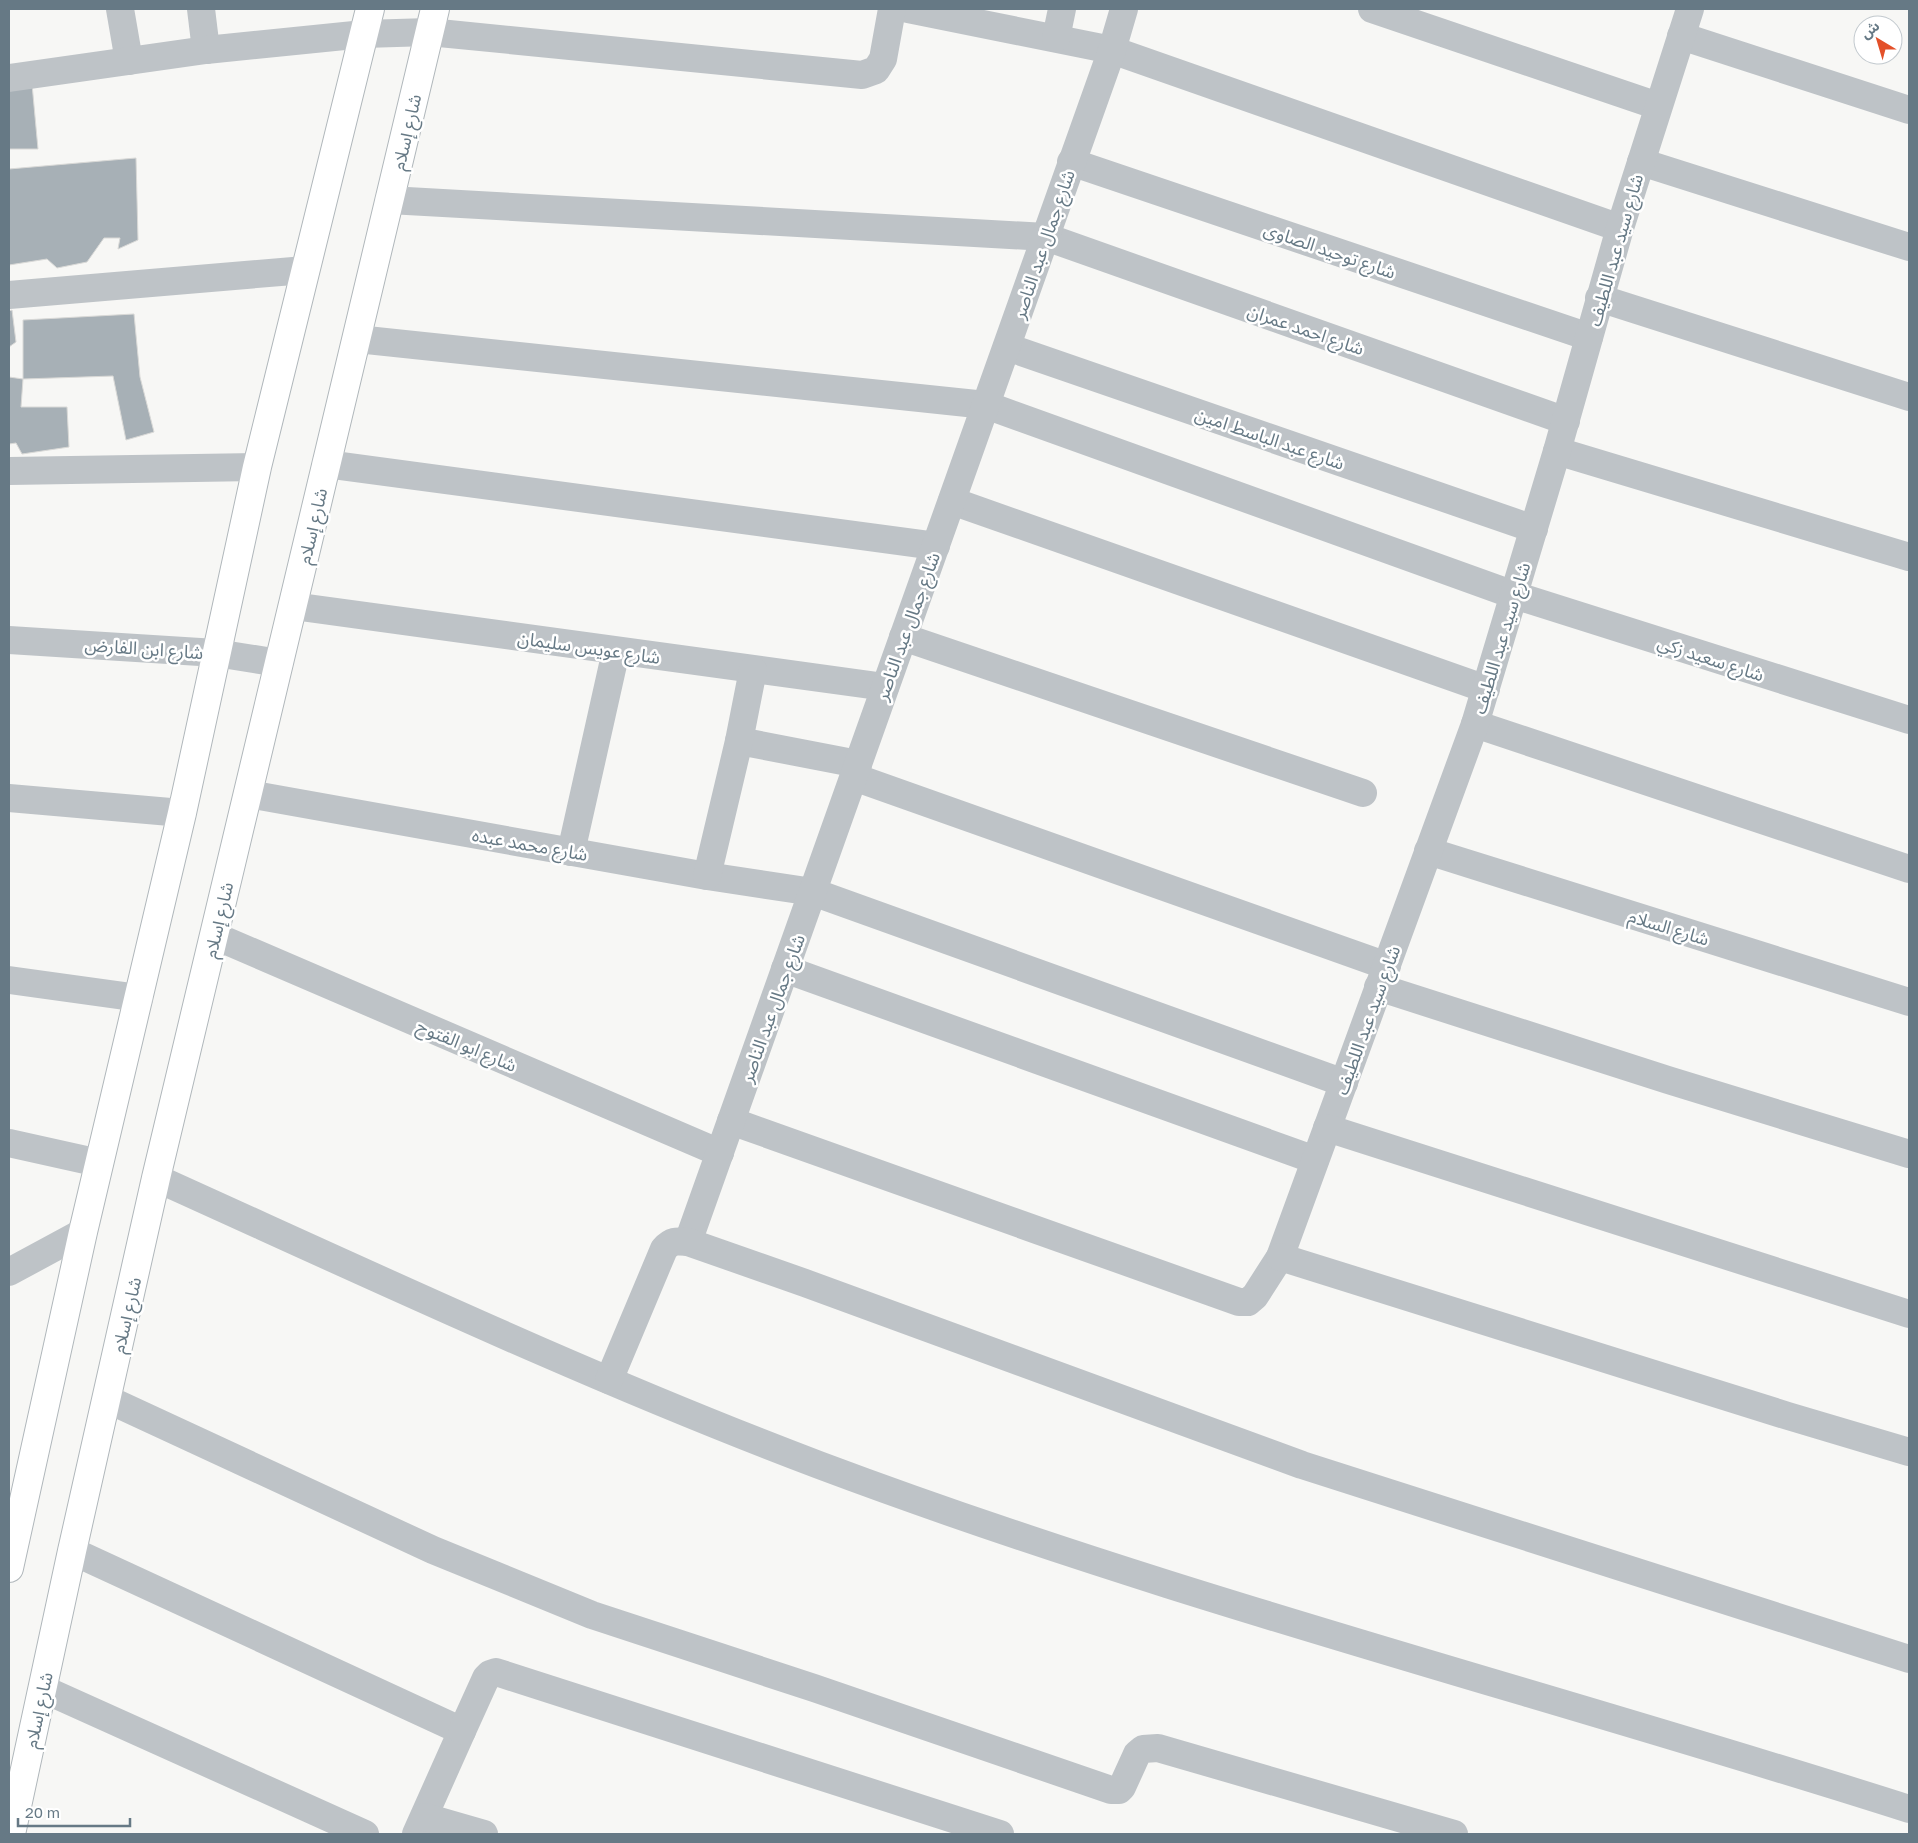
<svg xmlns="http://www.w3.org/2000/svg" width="1918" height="1843" font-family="'Golos Text','Noto Sans Arabic',sans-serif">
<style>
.building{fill:#a7b0b6;stroke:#d9d9d7}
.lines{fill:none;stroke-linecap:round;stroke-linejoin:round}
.secondary-casing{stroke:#b0b7bb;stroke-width:30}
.street{stroke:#bec3c7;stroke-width:28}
.secondary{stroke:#fff;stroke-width:28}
.labels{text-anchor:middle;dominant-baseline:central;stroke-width:5;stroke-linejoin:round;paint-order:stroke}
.street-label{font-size:18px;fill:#667985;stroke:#fff}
</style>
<rect width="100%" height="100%" fill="#f7f7f5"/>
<g class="building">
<path d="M 32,84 L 38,149 L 9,149 L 9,89 Z"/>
<path d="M 136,158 L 138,240 L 118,249 L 120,238 L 104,238 L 87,262 L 57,268 L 47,259 L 9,265 L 9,169 Z"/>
<path d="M 12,310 L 16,342 L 9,347 L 9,311 Z"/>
<path d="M 134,314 L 140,377 L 154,432 L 126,440 L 113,376 L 23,379 L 23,320 Z"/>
<path d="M 9,377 L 23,379 L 21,407 L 67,407 L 69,447 L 22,454 L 16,443 L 9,444 Z"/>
</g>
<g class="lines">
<g class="secondary-casing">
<g id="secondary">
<path d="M 9,1568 L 83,1232 L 182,813 L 257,467 L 370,9"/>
<path d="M 11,1834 L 72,1551 L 156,1178 L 435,9"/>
</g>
</g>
<g class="street">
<path d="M 120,9 L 129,61"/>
<path d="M 201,9 L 206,50"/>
<path d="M 908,9 L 1112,50 L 1620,228"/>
<path d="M 1372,9 L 1658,106"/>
<path d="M 1681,36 L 1909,110"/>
<path d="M 1056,38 L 1062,9"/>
<path d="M 9,78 L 206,50 L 364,34 L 429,32 L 862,75 L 876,70 L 883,59 L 892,9"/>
<path d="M 1071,162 L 1589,337"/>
<path d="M 1641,162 L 1909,247"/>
<path d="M 389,200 L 1046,237 L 1566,421"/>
<path d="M 9,295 L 305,270"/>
<path d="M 1599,298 L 1909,397"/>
<path d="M 357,339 L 986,405 L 1514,595 L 1909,720"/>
<path d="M 1007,347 L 1534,529"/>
<path d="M 1557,451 L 1909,557"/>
<path d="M 326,464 L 936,546"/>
<path d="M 9,471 L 257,467"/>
<path d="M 952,501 L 1486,689"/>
<path d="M 293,606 L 885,687"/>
<path d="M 903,637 L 1363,793"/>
<path d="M 9,640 L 216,653 L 279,663"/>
<path d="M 1475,724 L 1909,869"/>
<path d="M 739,741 L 858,764"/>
<path d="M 854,777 L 1387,966"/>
<path d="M 248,794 L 707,876 L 813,892 L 1344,1083"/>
<path d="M 9,798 L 182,813"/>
<path d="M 1428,851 L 1909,1002"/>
<path d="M 571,852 L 616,651"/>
<path d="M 707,876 L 739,741 L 753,670"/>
<path d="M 215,936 L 720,1153"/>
<path d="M 785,969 L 1315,1160"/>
<path d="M 9,980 L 139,998"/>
<path d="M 1378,987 L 1668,1080 L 1909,1154"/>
<path d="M 731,1121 L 1239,1302 L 1248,1302 L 1255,1296 L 1280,1257 L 1475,724 L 1557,451 L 1620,228 L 1690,9"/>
<path d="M 1327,1128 L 1909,1314"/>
<path d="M 9,1143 L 99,1163"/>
<path d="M 156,1178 C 375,1277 594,1380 819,1465 C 1176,1599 1546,1693 1909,1809"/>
<path d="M 688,1242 L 1112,50 L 1124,9"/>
<path d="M 1280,1257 L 1788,1416 L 1909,1452"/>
<path d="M 9,1272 L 83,1232"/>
<path d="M 609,1380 L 664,1249 C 672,1240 677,1241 688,1242 L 805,1283 L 1302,1465 L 1909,1659"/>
<path d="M 107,1399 L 433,1550 L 592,1615 L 814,1688 L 1111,1790 L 1119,1790 L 1122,1787 L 1137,1754 L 1143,1749 L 1158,1748 L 1454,1834"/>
<path d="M 72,1551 L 462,1731 L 416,1834"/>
<path d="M 43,1689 L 365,1834"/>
<path d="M 462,1731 L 486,1678 L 490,1674 L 496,1672 L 1000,1834"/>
<path d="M 425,1817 L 484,1834"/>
</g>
<use href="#secondary" class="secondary"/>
</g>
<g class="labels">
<g class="street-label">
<text transform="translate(406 132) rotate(-77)">شارع إسلام</text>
<text transform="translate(1043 244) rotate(-71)">شارع جمال عبد الناصر</text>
<text transform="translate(1330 250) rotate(19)">شارع توحيد الصاوى</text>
<text transform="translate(1615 250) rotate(-74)">شارع سيد عبد اللطيف</text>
<text transform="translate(1306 329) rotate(19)">شارع احمد عمران</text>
<text transform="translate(1270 438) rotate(19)">شارع عبد الباسط امين</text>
<text transform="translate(312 526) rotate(-77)">شارع إسلام</text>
<text transform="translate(907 626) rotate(-70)">شارع جمال عبد الناصر</text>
<text transform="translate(1501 638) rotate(-73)">شارع سيد عبد اللطيف</text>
<text transform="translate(589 647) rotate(8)">شارع عويس سليمان</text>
<text transform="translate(144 648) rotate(4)">شارع ابن الفارض</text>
<text transform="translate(1711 658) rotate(18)">شارع سعيد زكي</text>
<text transform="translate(530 844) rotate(10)">شارع محمد عبده</text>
<text transform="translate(218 920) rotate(-77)">شارع إسلام</text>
<text transform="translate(1669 927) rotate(17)">شارع السلام</text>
<text transform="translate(772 1008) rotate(-70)">شارع جمال عبد الناصر</text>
<text transform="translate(1367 1020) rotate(-70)">شارع سيد عبد اللطيف</text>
<text transform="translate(467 1045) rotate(23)">شارع ابو الفتوح</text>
<text transform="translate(126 1315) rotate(-77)">شارع إسلام</text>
<text transform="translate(38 1710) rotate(-78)">شارع إسلام</text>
</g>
</g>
<rect width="1918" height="1843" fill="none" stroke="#667985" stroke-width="20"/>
<g transform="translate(1878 40) rotate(322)"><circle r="24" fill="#ffffff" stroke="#c2c9ce"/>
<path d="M0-4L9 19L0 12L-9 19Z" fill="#e35029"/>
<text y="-8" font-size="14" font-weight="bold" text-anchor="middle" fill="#667985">ش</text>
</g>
<path d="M18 1818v8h112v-8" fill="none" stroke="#667985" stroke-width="2.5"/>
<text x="25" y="1818" font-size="15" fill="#667985" stroke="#ffffff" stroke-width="4" paint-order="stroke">20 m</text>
</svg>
